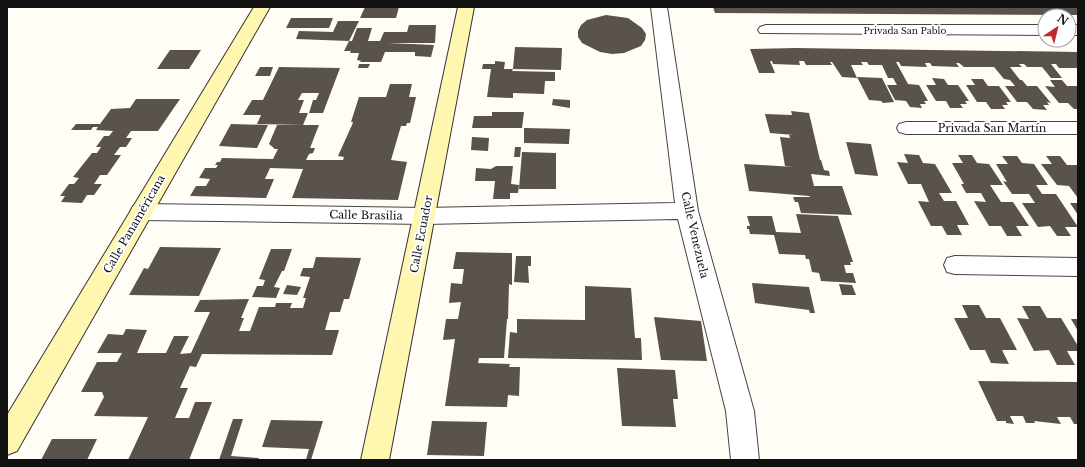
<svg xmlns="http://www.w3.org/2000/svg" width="1085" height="467" font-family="'Libre Baskerville',serif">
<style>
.building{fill:#5a524d}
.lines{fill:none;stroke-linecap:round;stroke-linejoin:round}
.street-casing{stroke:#444;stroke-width:2}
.secondary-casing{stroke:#333;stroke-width:2}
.street{fill:#fff;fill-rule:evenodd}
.secondary{fill:#fff6b0;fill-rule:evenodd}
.labels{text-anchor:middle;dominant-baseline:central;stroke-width:4;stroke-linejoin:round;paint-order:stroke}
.far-street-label{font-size:9px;fill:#111;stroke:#fff}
.street-label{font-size:11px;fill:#111;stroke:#fff}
</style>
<rect width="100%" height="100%" fill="#fffdf5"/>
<g class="building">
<path d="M 365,7 L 399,7 L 396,18 L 360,18 Z"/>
<path d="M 713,7 L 1078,7 L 1078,15 L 715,13 Z"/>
<path d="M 606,15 L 628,18 L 642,28 L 646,34 L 645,40 L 641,46 L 624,53 L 612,54 L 600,52 L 582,43 L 578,37 L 578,31 L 581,25 L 587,20 Z"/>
<path d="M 291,18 L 333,18 L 329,28 L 286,28 Z"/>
<path d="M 338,21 L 359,21 L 349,41 L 352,41 L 357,28 L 372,28 L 368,41 L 380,41 L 384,32 L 407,32 L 409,25 L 436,25 L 435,43 L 388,43 L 434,45 L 431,57 L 415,56 L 415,52 L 385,52 L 381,62 L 360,62 L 361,61 L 357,60 L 359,53 L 350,53 L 351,51 L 344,51 L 349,41 L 296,39 L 299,31 L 333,32 Z"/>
<path d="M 515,47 L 562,48 L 561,70 L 513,69 Z"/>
<path d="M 796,48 L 1078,52 L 1078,68 L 1059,68 L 1056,64 L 1051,64 L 1062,78 L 1051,78 L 1042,67 L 1027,67 L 1024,64 L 1019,64 L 1022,67 L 1010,67 L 1020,80 L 1022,80 L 1027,86 L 1037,86 L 1051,103 L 1047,102 L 1049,105 L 1043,105 L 1047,110 L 1033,109 L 1027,102 L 1017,102 L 1005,86 L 1015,86 L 1010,80 L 1004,79 L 994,67 L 964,67 L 959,63 L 956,63 L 959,67 L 932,66 L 930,63 L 925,63 L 927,67 L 901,66 L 899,62 L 896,62 L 908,84 L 919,85 L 928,101 L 924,101 L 926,104 L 920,104 L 922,108 L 910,107 L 906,101 L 895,100 L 887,85 L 897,85 L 893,78 L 888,78 L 882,65 L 869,65 L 867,62 L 861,62 L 863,65 L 851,65 L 857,78 L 842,77 L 832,62 L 830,62 L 832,65 L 806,65 L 804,61 L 799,61 L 800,65 L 773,64 L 772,61 L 770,61 L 775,73 L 759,73 L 750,49 Z"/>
<path d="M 170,50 L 201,50 L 189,69 L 157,69 Z"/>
<path d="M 495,61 L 505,62 L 504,69 L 513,69 L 512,71 L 555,72 L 555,81 L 545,81 L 544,94 L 513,93 L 513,98 L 487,97 L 491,69 L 482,69 L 483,64 L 495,64 Z"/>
<path d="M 359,64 L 370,64 L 368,68 L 358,68 Z"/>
<path d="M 260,67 L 273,67 L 270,76 L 255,76 Z"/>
<path d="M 279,67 L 340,68 L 323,113 L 309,113 L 313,100 L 316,100 L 319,93 L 302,93 L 298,100 L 304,100 L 299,113 L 308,113 L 303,125 L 257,124 L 261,115 L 243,115 L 252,100 L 263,100 Z"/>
<path d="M 857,77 L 882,78 L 894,102 L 883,103 L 881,101 L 869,100 Z"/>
<path d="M 932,78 L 944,79 L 948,85 L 958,85 L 969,101 L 965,101 L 967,104 L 960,104 L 963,108 L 950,108 L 946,101 L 936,101 L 926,85 L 936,85 Z"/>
<path d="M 971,79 L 983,79 L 988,86 L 999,86 L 1011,102 L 1006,102 L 1008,105 L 1002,105 L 1005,109 L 991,109 L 986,102 L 977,102 L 966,85 L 975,85 Z"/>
<path d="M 1050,80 L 1062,80 L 1067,86 L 1078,86 L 1078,109 L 1074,109 L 1068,103 L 1059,103 L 1045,86 L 1055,87 Z"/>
<path d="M 390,84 L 412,84 L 409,97 L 416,97 L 410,123 L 407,123 L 406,126 L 401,126 L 391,160 L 407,162 L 398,200 L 292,198 L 303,169 L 270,168 L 265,179 L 274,179 L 266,198 L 190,196 L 196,186 L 206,186 L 210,179 L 199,178 L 205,168 L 216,168 L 218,165 L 215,165 L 217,162 L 220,162 L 222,158 L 273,159 L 278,149 L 275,149 L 269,144 L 277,125 L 319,125 L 310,148 L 315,148 L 313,153 L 309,154 L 306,160 L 343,160 L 344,157 L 338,156 L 352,125 L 353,122 L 351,122 L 359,97 L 386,97 Z"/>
<path d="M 136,99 L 180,99 L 158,131 L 131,131 L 126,138 L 132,138 L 126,147 L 120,147 L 114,155 L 121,155 L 107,175 L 100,175 L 94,184 L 102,184 L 94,195 L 87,195 L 82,203 L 61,202 L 65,196 L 60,196 L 69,184 L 74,184 L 79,178 L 73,177 L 92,153 L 97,153 L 101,147 L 96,147 L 104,136 L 109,136 L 113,131 L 96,130 L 98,127 L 93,127 L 91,130 L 71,130 L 76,124 L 100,124 L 111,109 L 130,108 Z"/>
<path d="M 553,99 L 570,100 L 570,108 L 552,105 Z"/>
<path d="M 791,111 L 809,113 L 820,160 L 821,160 L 824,170 L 829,171 L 830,176 L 811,174 L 814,186 L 842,186 L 852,215 L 801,213 L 798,202 L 795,202 L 793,197 L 810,197 L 809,196 L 749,191 L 744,164 L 794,167 L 785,166 L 780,137 L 790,138 L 789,135 L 794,135 L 770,133 L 765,114 L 792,115 Z"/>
<path d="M 492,112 L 524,112 L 522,128 L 472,128 L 474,116 L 492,116 Z"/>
<path d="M 231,124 L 268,125 L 257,148 L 219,146 Z"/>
<path d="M 524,128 L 570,129 L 569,144 L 524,143 Z"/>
<path d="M 472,137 L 489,138 L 488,151 L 471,150 Z"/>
<path d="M 846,142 L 871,144 L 878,176 L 855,174 Z"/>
<path d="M 515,147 L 521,147 L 520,157 L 514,157 Z"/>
<path d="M 522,152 L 556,153 L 556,189 L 519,189 Z"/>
<path d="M 904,154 L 919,155 L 923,163 L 935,164 L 952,193 L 939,193 L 944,201 L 956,201 L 969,225 L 957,225 L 962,235 L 947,235 L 942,226 L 931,226 L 918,201 L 929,202 L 921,184 L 908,184 L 897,162 L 908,163 Z"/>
<path d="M 958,155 L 972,155 L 977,163 L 989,164 L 1003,185 L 990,185 L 1001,202 L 1013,202 L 1029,226 L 1016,226 L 1022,236 L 1007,236 L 1001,226 L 989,226 L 974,201 L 986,202 L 981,193 L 966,193 L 961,184 L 964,184 L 952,163 L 963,163 Z"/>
<path d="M 1002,156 L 1017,156 L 1022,163 L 1034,164 L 1048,185 L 1036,185 L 1042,194 L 1056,194 L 1078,227 L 1065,227 L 1071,236 L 1057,236 L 1050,226 L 1038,227 L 1022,203 L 1035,203 L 1029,194 L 1012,194 L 1003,181 L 1007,182 L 996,164 L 1008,164 Z"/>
<path d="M 1046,156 L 1060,156 L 1067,165 L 1078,165 L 1078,198 L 1069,186 L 1057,185 L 1041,164 L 1052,164 Z"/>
<path d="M 496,166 L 513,166 L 511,184 L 519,185 L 518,193 L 510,193 L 510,199 L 493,199 L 495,181 L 475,181 L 476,168 L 491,169 Z"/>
<path d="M 1070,203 L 1078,203 L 1078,215 Z"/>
<path d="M 796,214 L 838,216 L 853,262 L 850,262 L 851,265 L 844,265 L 846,273 L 853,273 L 856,283 L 821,281 L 819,273 L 812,272 L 809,259 L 806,259 L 805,255 L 779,254 L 774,235 L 750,234 L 749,229 L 747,229 L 747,226 L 750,226 L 747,216 L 772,216 L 776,232 L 801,233 Z"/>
<path d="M 160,247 L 221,248 L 199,296 L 129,295 L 144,268 L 148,269 Z"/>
<path d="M 271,249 L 292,249 L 284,271 L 282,271 L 274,287 L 280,288 L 276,298 L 252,297 L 257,286 L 263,286 L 265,280 L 259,279 Z"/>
<path d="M 456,252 L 512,253 L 512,285 L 509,284 L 508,319 L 507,319 L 504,358 L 479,358 L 478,363 L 510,364 L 509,367 L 520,367 L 519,396 L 508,395 L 507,407 L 445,406 L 455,339 L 443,340 L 446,319 L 458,319 L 461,302 L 449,303 L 451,283 L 462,284 L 464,269 L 453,269 Z"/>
<path d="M 516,256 L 531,256 L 531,266 L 528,266 L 529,283 L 514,282 Z"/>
<path d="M 316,257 L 361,258 L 349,299 L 344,299 L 340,312 L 330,312 L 325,330 L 339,330 L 332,355 L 202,354 L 196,367 L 190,366 L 180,388 L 188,388 L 175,418 L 189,418 L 195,402 L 212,402 L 189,460 L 128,460 L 148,417 L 94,416 L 104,397 L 102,392 L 81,392 L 97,362 L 117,362 L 122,353 L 97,353 L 108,334 L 123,335 L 126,329 L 147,330 L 137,353 L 166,353 L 174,336 L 189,336 L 180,354 L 191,353 L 210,312 L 194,312 L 200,300 L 249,299 L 241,318 L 244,318 L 239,331 L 250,331 L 259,307 L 275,307 L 276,303 L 292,303 L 290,308 L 303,308 L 306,298 L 303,298 L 310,277 L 300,276 L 303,268 L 313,268 Z"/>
<path d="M 752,283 L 809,287 L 815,313 L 810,313 L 809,310 L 755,303 Z"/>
<path d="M 839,284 L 852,285 L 856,295 L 842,295 Z"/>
<path d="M 287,285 L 301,287 L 297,295 L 283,294 Z"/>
<path d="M 585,286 L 631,288 L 635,338 L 641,338 L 642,360 L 508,358 L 510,332 L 517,333 L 517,319 L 585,320 Z"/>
<path d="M 962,305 L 979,305 L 986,318 L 1000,318 L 1017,350 L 1002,350 L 1009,364 L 991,363 L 985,350 L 970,350 L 954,318 L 968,318 Z"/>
<path d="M 1022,306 L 1040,306 L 1047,318 L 1061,318 L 1078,346 L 1078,351 L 1067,351 L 1075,365 L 1057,365 L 1049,350 L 1034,351 L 1017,318 L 1029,319 Z"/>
<path d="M 654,317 L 701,321 L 707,361 L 661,360 Z"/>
<path d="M 1071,319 L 1078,319 L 1078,331 Z"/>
<path d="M 617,368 L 675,370 L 678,399 L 673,399 L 676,427 L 622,426 Z"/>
<path d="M 978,381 L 1078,382 L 1078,424 L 1074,424 L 1070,417 L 1057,417 L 1061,424 L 1034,421 L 1035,423 L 1026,423 L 1023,416 L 1010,416 L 1014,424 L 1006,423 L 1006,421 L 997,421 Z"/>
<path d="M 233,419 L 243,419 L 231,456 L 259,458 L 258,460 L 219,460 Z"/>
<path d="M 271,420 L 323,421 L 311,460 L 306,460 L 309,449 L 262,447 Z"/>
<path d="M 432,421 L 487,422 L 484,456 L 427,455 Z"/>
<path d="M 52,439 L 97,439 L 87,460 L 41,460 Z"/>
</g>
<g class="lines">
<g class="street-casing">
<g id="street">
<path d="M 651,7 L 667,7 L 698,211 L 754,411 L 759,460 L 731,460 L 726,411 L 678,219 L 425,224 L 141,220 L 133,218 L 130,212 L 133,206 L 141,204 L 425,208 L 675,203 Z"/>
<path d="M 766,25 L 1045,25 L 1045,35 L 760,33 L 758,30 L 760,27 Z"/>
<rect x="1069" y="25" width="9" height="10"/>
<path d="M 906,122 L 1078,122 L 1078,134 L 906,134 L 899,132 L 897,128 L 899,124 Z"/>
<path d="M 955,256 L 1078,258 L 1078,276 L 955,274 L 947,272 L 944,265 L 947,258 Z"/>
</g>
</g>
<g class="secondary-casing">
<g id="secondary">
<path d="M 254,7 L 270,7 L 17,451 L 7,455 L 7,415 Z"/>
<path d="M 458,7 L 474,7 L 389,460 L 361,460 Z"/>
</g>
</g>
<use href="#street" class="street"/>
<use href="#secondary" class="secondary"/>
</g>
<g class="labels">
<g class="far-street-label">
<text x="905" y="30">Privada San Pablo</text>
</g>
<g class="street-label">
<text x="992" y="128">Privada San Martín</text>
<text transform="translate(366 215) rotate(1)">Calle Brasilia</text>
<text transform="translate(134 224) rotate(-60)">Calle Panaméricana</text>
<text transform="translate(421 234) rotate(-79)">Calle Ecuador</text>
<text transform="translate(695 235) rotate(77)">Calle Venezuela</text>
</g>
</g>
<rect width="1085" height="467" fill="none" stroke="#111111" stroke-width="16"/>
<g transform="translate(1057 28) rotate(35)"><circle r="19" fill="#ffffff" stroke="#a0a0a0"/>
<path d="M0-3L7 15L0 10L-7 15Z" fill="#c4262e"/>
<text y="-6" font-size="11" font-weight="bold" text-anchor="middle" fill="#111111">N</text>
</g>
</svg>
